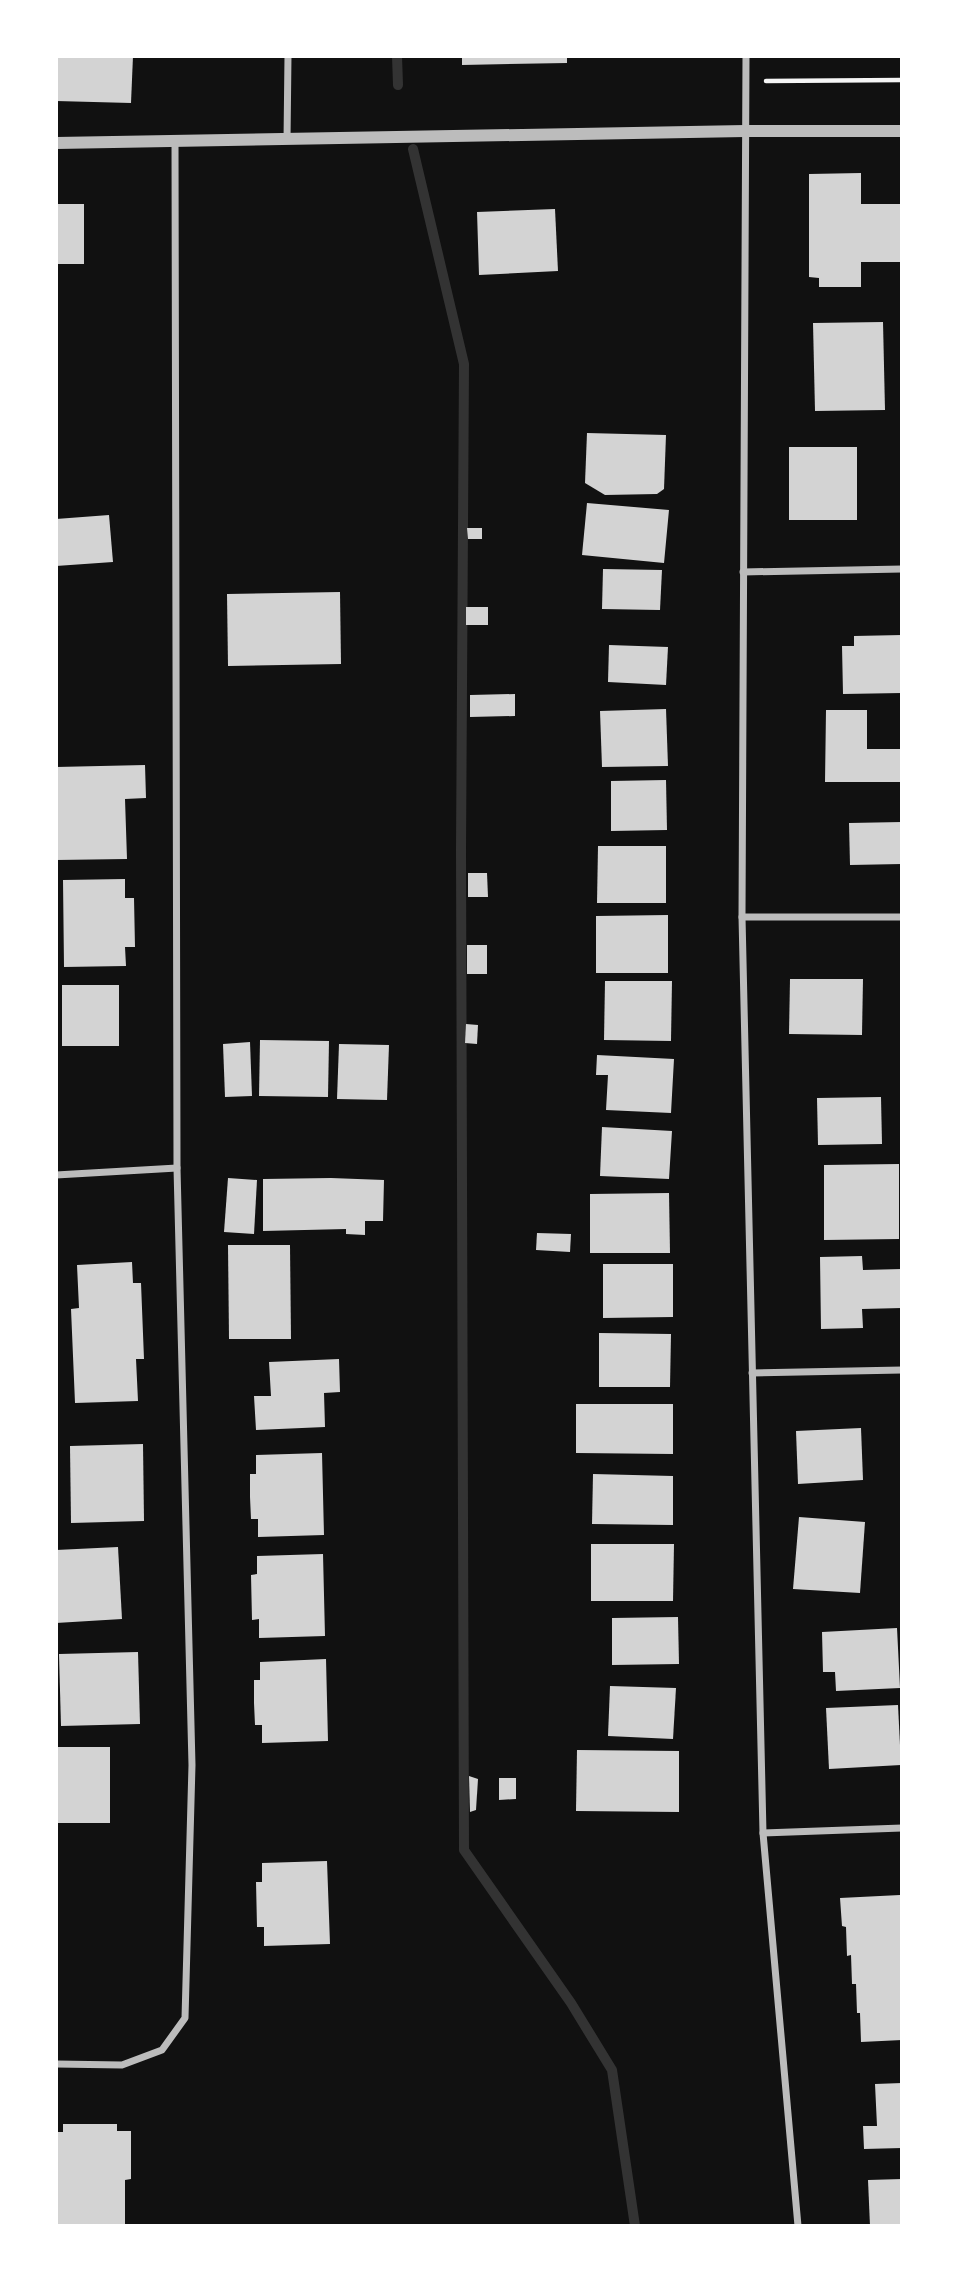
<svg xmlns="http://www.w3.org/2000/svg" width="958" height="2282" font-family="Barlow,sans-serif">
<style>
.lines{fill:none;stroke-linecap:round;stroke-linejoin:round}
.stream{stroke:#333;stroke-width:10}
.building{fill:#d3d3d3}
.path{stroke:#f5f5f5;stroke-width:4.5}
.minor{stroke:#bcbcbc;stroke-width:7}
.tertiary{stroke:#bcbcbc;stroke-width:12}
</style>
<rect width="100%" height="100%" fill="#111"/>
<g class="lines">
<g class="stream">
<path d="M 397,56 L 398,85"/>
<path d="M 413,149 L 464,364 L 461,850 L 464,1850 L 571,2003 L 612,2070 L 635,2226"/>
</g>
</g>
<g class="building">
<path d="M 56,56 L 133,56 L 131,103 L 56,101 Z"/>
<path d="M 462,56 L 567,56 L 567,63 L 462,65 Z"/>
<path d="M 861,173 L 861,204 L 902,204 L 902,262 L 861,262 L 861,287 L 819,287 L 819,278 L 809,277 L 809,174 Z"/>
<rect x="56" y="204" width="28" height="60"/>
<path d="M 555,209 L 558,271 L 479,275 L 477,212 Z"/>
<path d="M 883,322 L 885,410 L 815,411 L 813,323 Z"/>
<path d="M 587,433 L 666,435 L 664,489 L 657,494 L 605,495 L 585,483 Z"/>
<rect x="789" y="447" width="68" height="73"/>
<path d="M 587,503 L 669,510 L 664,563 L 582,555 Z"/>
<path d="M 109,515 L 113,562 L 56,566 L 56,519 Z"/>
<path d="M 467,528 L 482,528 L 482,539 L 468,539 Z"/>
<path d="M 603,569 L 662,570 L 660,610 L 602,609 Z"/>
<path d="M 340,592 L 341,664 L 228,666 L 227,594 Z"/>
<rect x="466" y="607" width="22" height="18"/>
<path d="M 902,635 L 902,693 L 843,694 L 842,646 L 854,646 L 854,636 Z"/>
<path d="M 609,645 L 668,647 L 666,685 L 608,682 Z"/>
<path d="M 515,694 L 515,716 L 470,717 L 470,695 Z"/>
<path d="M 666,709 L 668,766 L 602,767 L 600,711 Z"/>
<path d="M 826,710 L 867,710 L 867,749 L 902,749 L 902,782 L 825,782 Z"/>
<path d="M 145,765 L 146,798 L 125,799 L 127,859 L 56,860 L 56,767 Z"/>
<path d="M 666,780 L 667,830 L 611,831 L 611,781 Z"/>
<path d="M 902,822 L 902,864 L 850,865 L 849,823 Z"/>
<path d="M 598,846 L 666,846 L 666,903 L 597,903 Z"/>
<path d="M 468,873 L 487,873 L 488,897 L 468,897 Z"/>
<path d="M 125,879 L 125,898 L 134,898 L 135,947 L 125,947 L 126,966 L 64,967 L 63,880 Z"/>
<path d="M 668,915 L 668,973 L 596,973 L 596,916 Z"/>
<rect x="467" y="945" width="20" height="29"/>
<path d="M 790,979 L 863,979 L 862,1035 L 789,1034 Z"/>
<path d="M 605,981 L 672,981 L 671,1041 L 604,1040 Z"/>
<rect x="62" y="985" width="57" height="61"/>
<path d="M 466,1024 L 478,1025 L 477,1044 L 465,1043 Z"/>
<path d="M 260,1040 L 329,1041 L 328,1097 L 259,1096 Z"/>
<path d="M 250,1042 L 252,1096 L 225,1097 L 223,1044 Z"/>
<path d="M 339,1044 L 389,1045 L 387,1100 L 337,1099 Z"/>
<path d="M 597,1055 L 674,1059 L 671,1113 L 606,1110 L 608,1075 L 596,1075 Z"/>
<path d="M 881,1097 L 882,1144 L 818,1145 L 817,1098 Z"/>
<path d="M 602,1127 L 672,1131 L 669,1179 L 600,1176 Z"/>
<path d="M 899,1164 L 899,1239 L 824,1240 L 824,1165 Z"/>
<path d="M 228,1178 L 257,1180 L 254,1234 L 224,1232 Z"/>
<path d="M 331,1178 L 384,1180 L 383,1221 L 365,1221 L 365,1235 L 346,1234 L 346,1229 L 263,1231 L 263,1179 Z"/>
<path d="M 669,1193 L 670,1253 L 590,1253 L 590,1194 Z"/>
<path d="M 537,1233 L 571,1234 L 570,1252 L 536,1250 Z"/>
<path d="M 228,1245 L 290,1245 L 291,1339 L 229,1339 Z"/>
<path d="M 862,1256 L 863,1270 L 902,1269 L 902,1308 L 862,1309 L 863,1328 L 821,1329 L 820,1257 Z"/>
<path d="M 132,1262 L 133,1283 L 141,1283 L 144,1359 L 136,1359 L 138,1401 L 75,1403 L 71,1309 L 79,1308 L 77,1265 Z"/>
<path d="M 603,1264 L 673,1264 L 673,1317 L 603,1318 Z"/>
<path d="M 599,1333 L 671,1334 L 670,1387 L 599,1387 Z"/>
<path d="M 339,1359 L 340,1392 L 324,1393 L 325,1427 L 256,1430 L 254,1396 L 271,1396 L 269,1362 Z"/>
<path d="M 576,1404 L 673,1404 L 673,1454 L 576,1453 Z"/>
<path d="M 861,1428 L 863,1480 L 798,1484 L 796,1431 Z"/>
<path d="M 143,1444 L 144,1521 L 71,1523 L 70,1446 Z"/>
<path d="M 322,1453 L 324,1535 L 258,1537 L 258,1519 L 251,1519 L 250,1497 L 250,1474 L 256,1474 L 256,1455 Z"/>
<path d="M 593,1474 L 673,1476 L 673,1525 L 592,1524 Z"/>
<path d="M 799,1517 L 865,1522 L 860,1593 L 793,1589 Z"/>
<path d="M 591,1544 L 674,1544 L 673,1601 L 591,1601 Z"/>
<path d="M 118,1547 L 122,1619 L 56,1623 L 56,1550 Z"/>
<path d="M 323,1554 L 325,1636 L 259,1638 L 259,1619 L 252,1620 L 251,1575 L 257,1574 L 257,1556 Z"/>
<path d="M 678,1617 L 679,1664 L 612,1665 L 612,1618 Z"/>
<path d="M 897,1628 L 900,1688 L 836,1691 L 835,1672 L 823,1672 L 822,1632 Z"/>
<path d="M 138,1652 L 140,1724 L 61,1726 L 59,1654 Z"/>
<path d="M 326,1659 L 328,1741 L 262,1743 L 262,1725 L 255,1725 L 254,1703 L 254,1680 L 260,1680 L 260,1662 Z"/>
<path d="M 610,1686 L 676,1688 L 673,1739 L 608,1736 Z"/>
<path d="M 898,1705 L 901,1765 L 829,1769 L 826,1708 Z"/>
<rect x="56" y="1747" width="54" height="76"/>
<path d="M 577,1750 L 679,1751 L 679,1812 L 576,1811 Z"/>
<path d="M 469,1776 L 478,1779 L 476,1810 L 470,1812 Z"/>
<path d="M 499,1778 L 516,1778 L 516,1799 L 499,1800 Z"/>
<path d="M 327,1861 L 330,1944 L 264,1946 L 264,1927 L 257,1927 L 256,1882 L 262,1882 L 262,1863 Z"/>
<path d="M 900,1895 L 902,1924 L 902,2040 L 861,2042 L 860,2013 L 857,2013 L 856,1984 L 852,1984 L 851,1955 L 847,1956 L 846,1927 L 842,1926 L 840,1898 Z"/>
<path d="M 902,2083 L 902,2148 L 864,2149 L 863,2126 L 877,2126 L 875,2084 Z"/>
<path d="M 63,2124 L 117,2124 L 117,2131 L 131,2131 L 131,2179 L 125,2180 L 125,2226 L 57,2226 L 56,2132 L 63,2132 Z"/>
<path d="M 902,2179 L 902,2226 L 870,2226 L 868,2180 Z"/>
</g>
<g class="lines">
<path class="path" d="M 766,81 L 902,80"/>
<g class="minor">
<path d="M 746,56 L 742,917 L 763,1833 L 798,2226"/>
<path d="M 287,140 L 288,56"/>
<path d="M 743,572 L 902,569"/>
<path d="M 742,917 L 902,917"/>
<path d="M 56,1175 L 177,1168"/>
<path d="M 752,1373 L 902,1370"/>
<path d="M 763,1833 L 902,1828"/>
<path d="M 56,2064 L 122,2065 L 162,2050 L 185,2018 L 192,1765 L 177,1168 L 175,141"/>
</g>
<path class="tertiary" d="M 56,143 L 745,131 L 902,131"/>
</g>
<rect width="958" height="2282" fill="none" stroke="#ffffff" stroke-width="116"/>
</svg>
